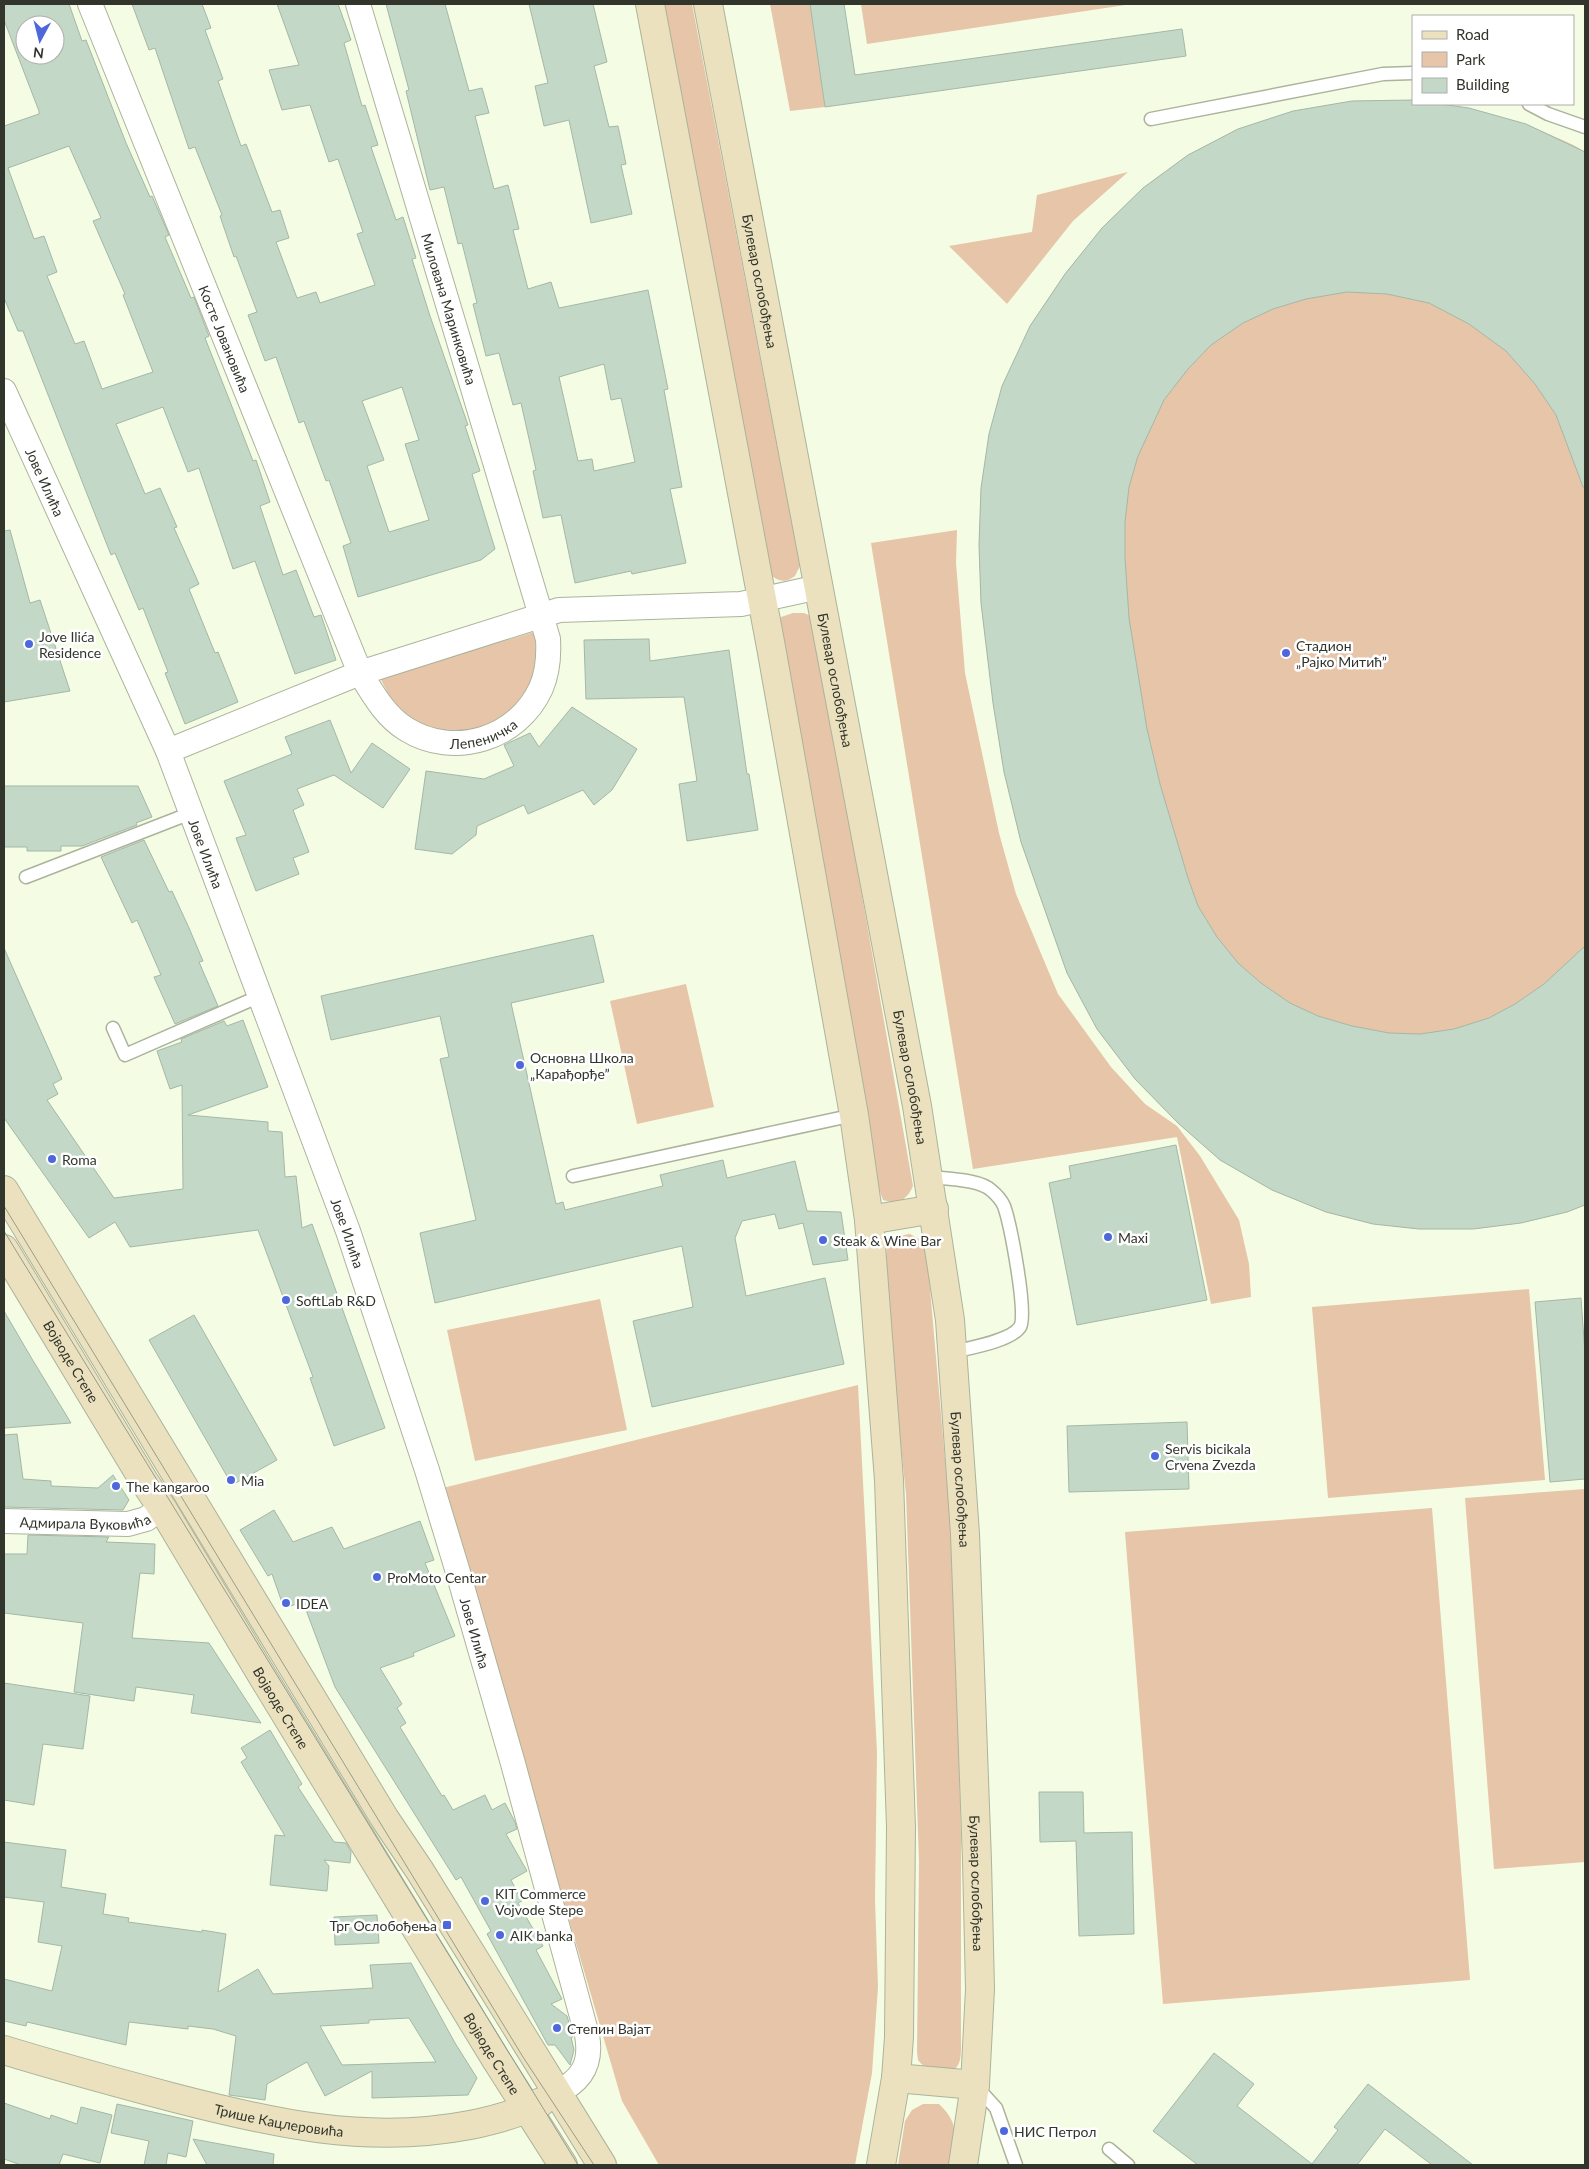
<svg xmlns="http://www.w3.org/2000/svg" width="1589" height="2169" font-family="Lato,sans-serif">
<style>
.green{fill:#e7c5a8}
.building{fill:#c3d8c7;stroke:#a3b8a7;fill-rule:evenodd}
.lines{fill:none;stroke-linecap:round;stroke-linejoin:round}
.lane-casing{stroke:#acb39c;stroke-width:15}
.street-casing{stroke:#acb39c;stroke-width:26}
.secondary-casing{stroke:#acb39c;stroke-width:30}
.lane{stroke:#fff;stroke-width:12}
.street{stroke:#fff;stroke-width:24}
.secondary{stroke:#ebe1be;stroke-width:28}
.tram{stroke:#979d8b;stroke-width:1}
.poi-dot{fill:#4e67dc;stroke:#fff;stroke-width:2}
.labels{text-anchor:middle;dominant-baseline:central;stroke-width:5;stroke-linejoin:round;paint-order:stroke}
.street-label{font-size:14px;fill:#32352c;stroke:#fff}
.poi-label{font-size:14px;fill:#32352c;stroke:#fff;text-anchor:start}
</style>
<rect width="100%" height="100%" fill="#f4fce3"/>
<g class="green">
<path d="M 658,4 L 692,4 L 800,566 L 795,576 C 786,583 778,582 770,574 Z"/>
<path d="M 770,4 L 810,4 L 825,107 L 790,111 Z"/>
<path d="M 861,4 L 1132,4 L 867,44 Z"/>
<path d="M 1413,100 L 1413,104 C 1461,104 1507,116 1551,135 C 1562,140 1575,145 1585,152 L 1585,1205 L 1567,1212 L 1521,1223 L 1473,1229 L 1419,1229 L 1373,1224 L 1326,1212 L 1272,1190 L 1220,1160 L 1178,1123 L 1135,1079 L 1097,1029 L 1067,973 L 1021,842 L 1004,772 L 993,703 L 981,603 L 979,545 L 981,488 L 1030,326 L 1065,274 L 1102,228 L 1143,188 L 1188,155 L 1238,129 L 1352,101 Z"/>
<path d="M 1128,172 L 1073,221 L 1007,304 L 949,246 L 1032,232 L 1037,195 Z"/>
<path d="M 957,530 L 956,563 L 965,673 L 999,833 L 1016,894 L 1058,994 L 1111,1067 L 1145,1104 L 1177,1126 L 1200,1156 L 1239,1220 L 1249,1264 L 1251,1297 L 1211,1304 L 1177,1137 L 973,1169 L 871,543 Z"/>
<path d="M 793,613 L 804,613 L 813,617 L 913,1186 C 907,1200 898,1205 883,1200 L 879,1189 L 777,627 L 781,617 Z"/>
<path d="M 534,632 L 537,659 L 535,673 L 524,699 L 493,726 L 453,735 L 413,722 L 393,703 L 380,678 Z"/>
<path d="M 686,984 L 714,1107 L 637,1124 L 610,1001 Z"/>
<path d="M 910,1234 L 921,1240 L 927,1254 L 957,1598 L 956,1662 L 961,1836 L 961,2046 C 961,2051 961,2058 959,2063 C 952,2080 926,2072 918,2060 L 917,2052 L 919,1861 L 906,1494 L 892,1360 L 886,1256 L 887,1245 C 894,1238 900,1235 910,1234 Z"/>
<path d="M 1529,1289 L 1545,1480 L 1328,1498 L 1312,1307 Z"/>
<path d="M 600,1299 L 627,1430 L 475,1461 L 447,1330 Z"/>
<path d="M 858,1385 L 877,1752 L 875,1900 L 878,1987 L 872,2073 L 855,2165 L 659,2165 L 622,2101 L 443,1488 Z"/>
<path d="M 1585,1489 L 1585,1862 L 1494,1869 L 1465,1498 Z"/>
<path d="M 1432,1508 L 1470,1980 L 1163,2004 L 1125,1532 Z"/>
<path d="M 923,2104 L 939,2104 C 962,2126 954,2137 949,2165 L 898,2165 L 905,2121 L 912,2110 Z"/>
</g>
<g class="building">
<path d="M 4,4 L 69,4 L 82,41 L 86,40 L 126,143 L 150,197 L 152,196 L 169,235 L 165,237 L 191,298 L 194,297 L 209,336 L 205,338 L 229,399 L 253,461 L 256,460 L 270,502 L 260,506 L 283,575 L 296,570 L 314,617 L 321,615 L 336,660 L 295,674 L 255,561 L 233,569 L 199,468 L 188,472 L 163,407 L 116,424 L 145,494 L 160,488 L 177,527 L 174,528 L 199,584 L 189,589 L 215,653 L 218,652 L 238,702 L 185,724 L 165,673 L 168,672 L 143,608 L 139,610 L 115,553 L 111,555 L 23,331 L 18,331 L 4,298 L 4,126 L 39,114 L 39,111 L 4,20 ZM 25,25 L 55,25 L 55,55 L 25,55 ZM 69,146 L 101,218 L 93,221 L 125,294 L 123,295 L 153,372 L 102,389 L 84,341 L 75,344 L 47,276 L 57,272 L 44,236 L 34,239 L 8,168 Z"/>
<path d="M 132,4 L 202,4 L 211,28 L 205,30 L 223,79 L 218,81 L 241,146 L 246,144 L 272,212 L 280,210 L 289,238 L 276,242 L 297,298 L 316,292 L 320,303 L 375,285 L 357,234 L 363,232 L 338,159 L 329,162 L 310,105 L 282,110 L 269,70 L 299,65 L 277,4 L 338,4 L 351,40 L 344,43 L 362,106 L 365,105 L 378,145 L 371,147 L 396,220 L 403,217 L 416,258 L 412,259 L 430,316 L 468,425 L 465,426 L 480,471 L 472,474 L 495,549 L 481,560 L 358,597 L 343,546 L 351,543 L 329,480 L 326,481 L 304,421 L 299,423 L 276,357 L 265,361 L 248,315 L 257,312 L 236,256 L 234,257 L 220,216 L 222,215 L 195,147 L 189,149 L 155,48 L 149,50 ZM 402,387 L 419,440 L 405,444 L 429,520 L 389,532 L 367,466 L 384,460 L 362,401 Z"/>
<path d="M 386,4 L 445,4 L 469,91 L 482,88 L 489,113 L 475,116 L 494,189 L 508,185 L 519,229 L 513,230 L 528,289 L 551,282 L 559,308 L 648,290 L 668,389 L 664,390 L 682,487 L 670,489 L 686,563 L 632,574 L 631,571 L 575,583 L 561,515 L 543,518 L 533,471 L 536,470 L 521,403 L 513,405 L 499,353 L 486,356 L 473,304 L 477,303 L 462,243 L 458,244 L 444,187 L 430,190 L 406,91 L 409,90 ZM 604,364 L 611,400 L 621,398 L 635,462 L 594,471 L 592,459 L 578,461 L 559,377 Z"/>
<path d="M 529,4 L 593,4 L 607,62 L 594,66 L 609,127 L 618,126 L 626,164 L 621,165 L 632,214 L 591,223 L 569,120 L 544,126 L 535,86 L 548,83 Z"/>
<path d="M 810,4 L 844,4 L 855,75 L 1182,29 L 1186,56 L 825,107 Z"/>
<path d="M 1413,100 L 1413,104 L 1440,104 L 1469,108 L 1526,124 L 1585,152 L 1585,487 L 1583,487 L 1556,415 L 1535,384 L 1506,351 L 1469,324 L 1429,303 L 1387,294 L 1347,292 L 1306,299 L 1273,309 L 1243,323 L 1211,345 L 1188,369 L 1164,400 L 1138,456 L 1129,487 L 1125,522 L 1125,558 L 1129,618 L 1147,729 L 1160,784 L 1188,878 L 1198,906 L 1217,937 L 1238,963 L 1261,983 L 1290,1003 L 1318,1016 L 1352,1026 L 1389,1033 L 1420,1034 L 1454,1029 L 1489,1018 L 1515,1004 L 1544,984 L 1585,946 L 1585,1205 L 1567,1212 L 1521,1223 L 1473,1229 L 1419,1229 L 1373,1224 L 1326,1212 L 1272,1190 L 1220,1160 L 1178,1123 L 1135,1079 L 1097,1029 L 1067,973 L 1021,842 L 1004,772 L 993,703 L 981,603 L 979,545 L 981,488 L 989,434 L 1002,386 L 1030,326 L 1065,274 L 1102,228 L 1143,188 L 1188,155 L 1238,129 L 1293,111 L 1352,101 Z"/>
<path d="M 10,530 L 30,603 L 40,600 L 70,691 L 4,702 L 4,531 Z"/>
<path d="M 649,639 L 650,661 L 729,650 L 747,774 L 749,774 L 758,830 L 687,841 L 679,784 L 697,781 L 684,697 L 586,699 L 584,640 Z"/>
<path d="M 572,707 L 637,749 L 612,790 L 594,805 L 583,790 L 528,814 L 524,805 L 477,826 L 476,835 L 452,854 L 415,849 L 426,771 L 484,779 L 514,766 L 504,745 L 530,733 L 539,747 Z"/>
<path d="M 330,720 L 351,773 L 372,743 L 410,769 L 383,808 L 334,775 L 297,789 L 304,805 L 293,810 L 309,852 L 293,858 L 299,874 L 256,891 L 236,838 L 246,835 L 224,781 L 292,754 L 285,737 Z"/>
<path d="M 4,786 L 138,786 L 152,817 L 136,823 L 137,825 L 82,846 L 61,846 L 61,851 L 27,851 L 27,847 L 4,847 Z"/>
<path d="M 144,840 L 169,892 L 172,891 L 189,928 L 203,961 L 199,962 L 218,1006 L 175,1024 L 154,977 L 161,975 L 137,920 L 132,923 L 101,857 Z"/>
<path d="M 593,935 L 604,982 L 511,1003 L 556,1204 L 563,1202 L 565,1210 L 663,1186 L 660,1175 L 723,1160 L 727,1178 L 795,1161 L 807,1211 L 841,1212 L 848,1260 L 813,1265 L 803,1223 L 779,1229 L 775,1214 L 742,1221 L 735,1238 L 746,1296 L 825,1278 L 844,1364 L 652,1407 L 633,1321 L 693,1307 L 682,1246 L 435,1303 L 420,1233 L 476,1220 L 440,1059 L 449,1057 L 440,1016 L 331,1040 L 321,996 Z"/>
<path d="M 4,948 L 62,1079 L 53,1084 L 58,1094 L 47,1100 L 114,1198 L 183,1189 L 182,1085 L 170,1089 L 157,1051 L 182,1042 L 181,1039 L 224,1021 L 227,1026 L 243,1020 L 268,1087 L 188,1115 L 268,1122 L 268,1131 L 282,1132 L 285,1177 L 296,1176 L 302,1228 L 312,1224 L 385,1428 L 334,1446 L 310,1378 L 313,1377 L 258,1230 L 130,1247 L 115,1222 L 89,1238 L 4,1118 Z"/>
<path d="M 1176,1145 L 1207,1300 L 1077,1325 L 1049,1183 L 1071,1178 L 1069,1166 Z"/>
<path d="M 1581,1298 L 1585,1354 L 1585,1479 L 1550,1482 L 1535,1302 Z"/>
<path d="M 4,1311 L 32,1359 L 71,1423 L 4,1428 Z"/>
<path d="M 194,1315 L 277,1460 L 232,1485 L 149,1340 Z"/>
<path d="M 1187,1422 L 1189,1489 L 1069,1492 L 1067,1426 Z"/>
<path d="M 17,1434 L 23,1479 L 51,1481 L 51,1486 L 98,1488 L 113,1475 L 129,1500 L 123,1510 L 4,1507 L 4,1435 Z"/>
<path d="M 274,1510 L 293,1542 L 332,1527 L 344,1549 L 420,1521 L 434,1560 L 425,1563 L 455,1636 L 413,1653 L 414,1656 L 380,1668 L 402,1704 L 397,1708 L 406,1723 L 400,1727 L 442,1796 L 444,1795 L 453,1810 L 485,1795 L 492,1810 L 505,1803 L 515,1822 L 517,1829 L 506,1834 L 527,1871 L 511,1880 L 522,1901 L 518,1903 L 543,1946 L 536,1950 L 562,1999 L 551,2004 L 567,2016 L 573,2037 L 571,2037 L 574,2050 L 570,2065 L 555,2045 L 548,2045 L 487,1934 L 491,1931 L 461,1877 L 456,1880 L 335,1687 L 303,1602 L 284,1608 L 272,1574 L 268,1576 L 240,1530 Z"/>
<path d="M 28,1535 L 109,1537 L 106,1542 L 155,1544 L 154,1574 L 140,1573 L 132,1638 L 209,1643 L 261,1723 L 191,1713 L 194,1695 L 136,1687 L 134,1701 L 74,1692 L 83,1623 L 4,1613 L 4,1554 L 27,1554 Z"/>
<path d="M 4,1683 L 90,1696 L 83,1749 L 43,1744 L 34,1805 L 4,1800 Z"/>
<path d="M 270,1730 L 302,1784 L 298,1787 L 334,1842 L 346,1843 L 351,1852 L 350,1863 L 324,1860 L 329,1866 L 327,1891 L 270,1885 L 275,1835 L 285,1836 L 241,1762 L 247,1758 L 241,1748 Z"/>
<path d="M 1039,1792 L 1083,1792 L 1084,1833 L 1132,1832 L 1134,1934 L 1079,1936 L 1076,1841 L 1040,1842 Z"/>
<path d="M 4,1842 L 66,1850 L 61,1887 L 106,1894 L 103,1914 L 129,1918 L 128,1922 L 202,1932 L 202,1930 L 226,1934 L 218,1992 L 258,1969 L 273,1994 L 373,1988 L 370,1965 L 411,1963 L 455,2043 L 477,2078 L 468,2095 L 372,2098 L 372,2071 L 325,2096 L 307,2062 L 267,2084 L 265,2100 L 229,2095 L 236,2036 L 213,2029 L 188,2026 L 188,2029 L 129,2022 L 126,2045 L 27,2022 L 26,2026 L 4,2021 L 4,1979 L 52,1991 L 62,1946 L 38,1942 L 44,1902 L 4,1897 ZM 409,2018 L 436,2062 L 342,2065 L 320,2026 L 369,2023 L 369,2020 Z"/>
<path d="M 377,1915 L 379,1943 L 335,1945 L 334,1917 Z"/>
<path d="M 1214,2053 L 1254,2084 L 1237,2106 L 1312,2164 L 1338,2130 L 1334,2127 L 1368,2084 L 1473,2165 L 1432,2165 L 1385,2129 L 1357,2165 L 1198,2165 L 1153,2131 Z"/>
<path d="M 4,2103 L 50,2119 L 51,2115 L 77,2124 L 81,2107 L 112,2115 L 100,2163 L 63,2154 L 59,2165 L 21,2165 L 4,2159 Z"/>
<path d="M 117,2104 L 193,2121 L 186,2157 L 168,2153 L 166,2165 L 144,2165 L 149,2141 L 111,2133 Z"/>
<path d="M 193,2139 L 274,2154 L 273,2165 L 207,2165 Z"/>
</g>
<g class="lines">
<g class="lane-casing">
<g id="lane">
<path d="M 1529,104 L 1548,114 L 1585,127"/>
<path d="M 1151,119 L 1383,74 L 1413,73"/>
<path d="M 26,877 L 191,813"/>
<path d="M 113,1028 L 125,1055 L 260,996"/>
<path d="M 573,1176 L 854,1115"/>
<path d="M 929,1177 C 946,1179 980,1179 992,1191 C 996,1194 1002,1201 1004,1206 C 1010,1223 1028,1314 1020,1327 C 1011,1341 969,1348 953,1352"/>
<path d="M 975,2085 L 996,2108 L 1016,2165"/>
<path d="M 1109,2149 L 1128,2165"/>
</g>
</g>
<g class="street-casing">
<g id="street">
<path id="s1" d="M 90,4 L 360,673 C 373,694 385,716 406,729 C 454,759 518,739 541,688 C 548,672 549,656 548,639 L 358,4"/>
<path id="s2" d="M 4,391 L 168,751 L 348,1231 L 427,1470 L 457,1569 L 512,1760 L 587,2035 C 592,2063 583,2081 555,2093"/>
<path d="M 168,751 L 360,673 L 559,610 L 741,604 L 819,587"/>
<path id="s3" d="M 4,1521 L 128,1524 L 146,1519 L 162,1508"/>
</g>
</g>
<g class="secondary-casing">
<g id="secondary">
<path d="M 650,4 L 771,647 L 854,1115 L 869,1220 L 889,1480 L 901,1827 L 899,2037 L 896,2078 L 881,2165"/>
<path id="s4" d="M 708,4 L 917,1106 L 950,1320 L 965,1534 L 977,1861 L 980,1989 L 975,2085 L 963,2165"/>
<path d="M 4,1190 L 385,1819 L 420,1871 L 602,2165"/>
<path d="M 869,1220 L 934,1209"/>
<path id="s5" d="M 4,1249 L 144,1481 L 162,1508 L 263,1677 L 495,2058 L 563,2165"/>
<path id="s6" d="M 4,2050 C 59,2067 115,2082 171,2097 C 271,2123 367,2145 470,2125 C 495,2120 518,2114 541,2102"/>
<path d="M 896,2078 L 975,2085"/>
</g>
</g>
<use href="#lane" class="lane"/>
<use href="#street" class="street"/>
<use href="#secondary" class="secondary"/>
<g class="tram">
<path d="M 4,1206 L 523,2057 L 594,2165"/>
<path d="M 4,1231 L 578,2165"/>
</g>
</g>
<g class="poi-dot">
<circle cx="29" cy="644" r="5"/>
<circle cx="1286" cy="653" r="5"/>
<circle cx="520" cy="1065" r="5"/>
<circle cx="52" cy="1159" r="5"/>
<circle cx="1108" cy="1237" r="5"/>
<circle cx="823" cy="1240" r="5"/>
<circle cx="286" cy="1300" r="5"/>
<circle cx="1155" cy="1456" r="5"/>
<circle cx="231" cy="1480" r="5"/>
<circle cx="116" cy="1486" r="5"/>
<circle cx="377" cy="1577" r="5"/>
<circle cx="286" cy="1603" r="5"/>
<circle cx="485" cy="1901" r="5"/>
<rect x="442" y="1920" width="10" height="10" rx="2.5"/>
<circle cx="500" cy="1935" r="5"/>
<circle cx="557" cy="2028" r="5"/>
<circle cx="1004" cy="2131" r="5"/>
</g>
<g class="labels">
<g class="street-label">
<text stroke="none"><textPath href="#s4" startOffset="282">Булевар ослобођења</textPath></text>
<text transform="translate(449 309) rotate(73)">Милована Маринковића</text>
<text stroke="none"><textPath href="#s1" startOffset="361">Косте Јовановића</textPath></text>
<text stroke="none"><textPath href="#s2" startOffset="100">Јове Илића</textPath></text>
<text stroke="none"><textPath href="#s4" startOffset="688">Булевар ослобођења</textPath></text>
<text stroke="none"><textPath href="#s1" startOffset="876">Лепеничка</textPath></text>
<text stroke="none"><textPath href="#s2" startOffset="505">Јове Илића</textPath></text>
<text stroke="none"><textPath href="#s4" startOffset="1092">Булевар ослобођења</textPath></text>
<text stroke="none"><textPath href="#s2" startOffset="910">Јове Илића</textPath></text>
<text stroke="none"><textPath href="#s5" startOffset="131">Војводе Степе</textPath></text>
<text stroke="none"><textPath href="#s4" startOffset="1498">Булевар ослобођења</textPath></text>
<text stroke="none"><textPath href="#s3" startOffset="81">Адмирала Вуковића</textPath></text>
<text stroke="none"><textPath href="#s2" startOffset="1330">Јове Илића</textPath></text>
<text stroke="none"><textPath href="#s5" startOffset="536">Војводе Степе</textPath></text>
<text stroke="none"><textPath href="#s4" startOffset="1902">Булевар ослобођења</textPath></text>
<text stroke="none"><textPath href="#s5" startOffset="941">Војводе Степе</textPath></text>
<text stroke="none"><textPath href="#s6" startOffset="284">Трише Кацлеровића</textPath></text>
</g>
<g class="poi-label">
<text x="39" y="636">Jove Ilića<tspan x="39" dy="16">Residence</tspan></text>
<text x="1296" y="645">Стадион<tspan x="1296" dy="16">„Рајко Митић”</tspan></text>
<text x="530" y="1057">Основна Школа<tspan x="530" dy="16">„Карађорђе”</tspan></text>
<text x="62" y="1159">Roma</text>
<text x="1118" y="1237">Maxi</text>
<text x="833" y="1240">Steak &amp; Wine Bar</text>
<text x="296" y="1300">SoftLab R&amp;D</text>
<text x="1165" y="1448">Servis bicikala<tspan x="1165" dy="16">Crvena Zvezda</tspan></text>
<text x="241" y="1480">Mia</text>
<text x="126" y="1486">The kangaroo</text>
<text x="387" y="1577">ProMoto Centar</text>
<text x="296" y="1603">IDEA</text>
<text x="495" y="1893">KIT Commerce<tspan x="495" dy="16">Vojvode Stepe</tspan></text>
<text x="437" y="1925" text-anchor="end">Трг Ослобођења</text>
<text x="510" y="1935">AIK banka</text>
<text x="567" y="2028">Степин Вајат</text>
<text x="1014" y="2131">НИС Петрол</text>
</g>
</g>
<rect width="1589" height="2169" fill="none" stroke="#32352c" stroke-width="10"/>
<rect x="1412" y="15" width="162" height="90" fill="#ffffff" stroke="#adaeab"/>
<rect x="1422" y="31" width="25" height="8" fill="#ebe1be" stroke="#adaeab"/>
<text x="1456" y="40" font-size="15" fill="#32352c">Road</text>
<rect x="1422" y="52" width="25" height="15" fill="#e7c5a8" stroke="#adaeab"/>
<text x="1456" y="65" font-size="15" fill="#32352c">Park</text>
<rect x="1422" y="78" width="25" height="15" fill="#c3d8c7" stroke="#adaeab"/>
<text x="1456" y="90" font-size="15" fill="#32352c">Building</text>
<g transform="translate(40 40) rotate(187)"><circle r="24" fill="#ffffff" stroke="#adaeab"/>
<path d="M0-4L9 19L0 12L-9 19Z" fill="#4e67dc"/>
<text y="-8" font-size="14" font-weight="bold" text-anchor="middle" fill="#32352c">N</text>
</g>
</svg>
